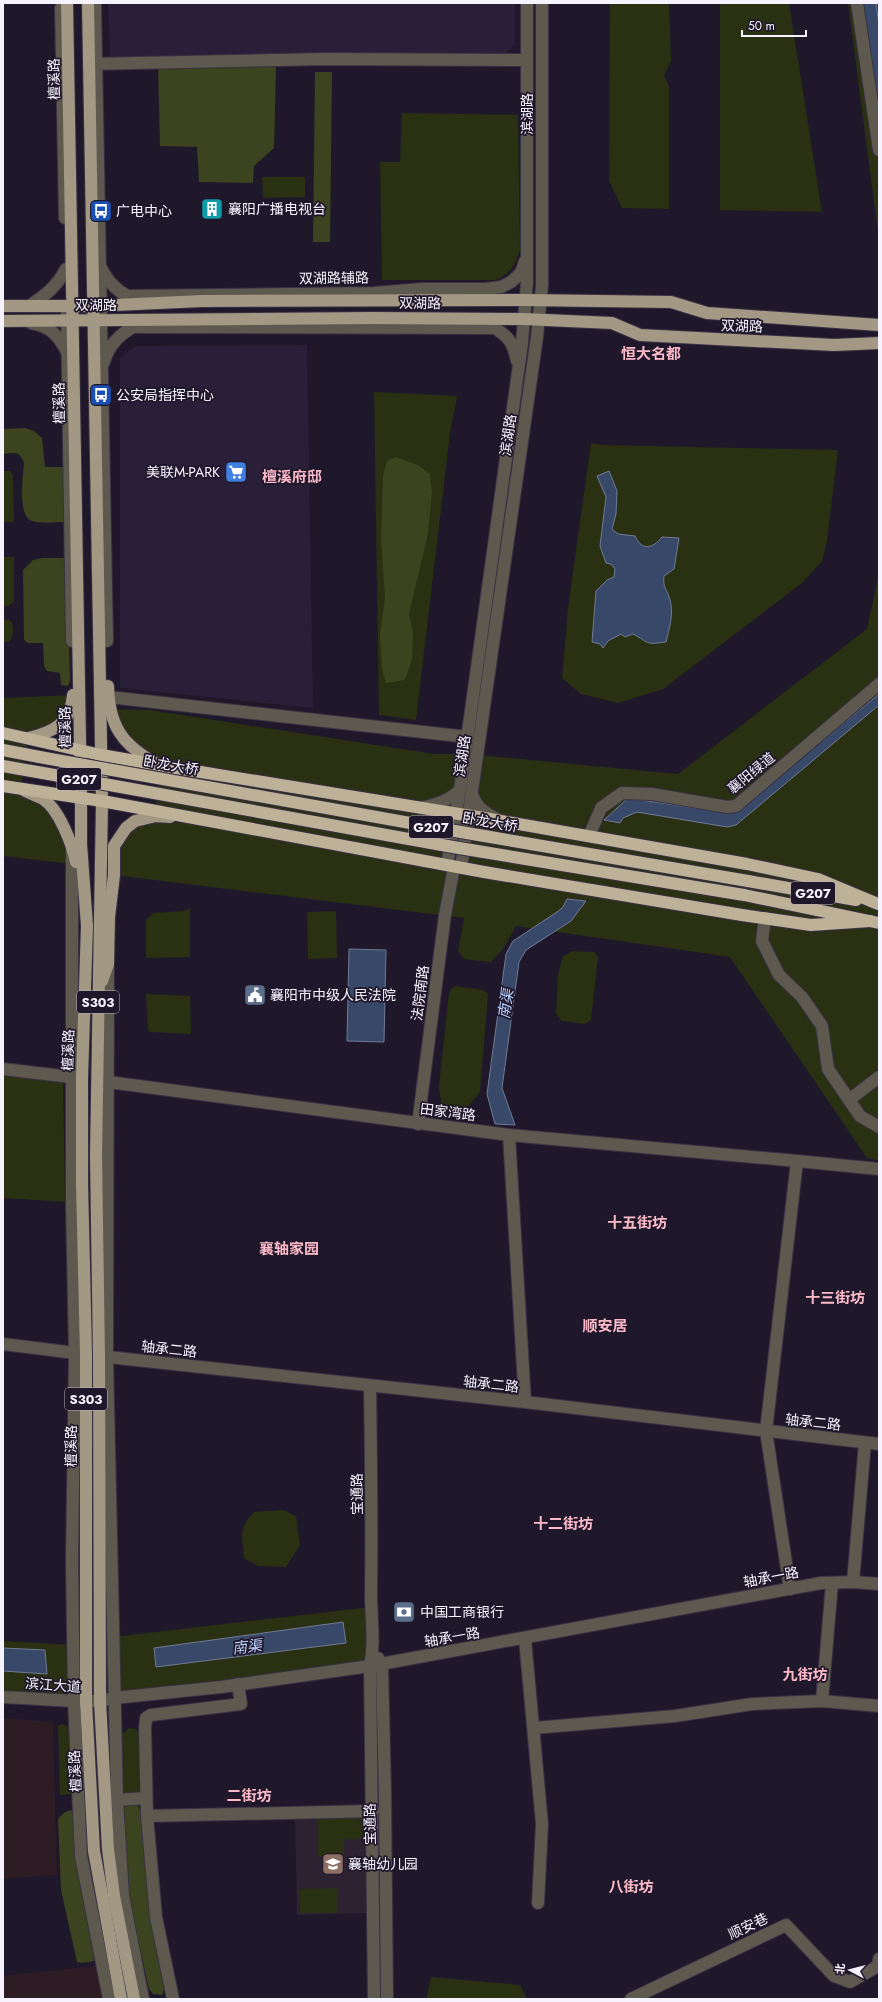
<svg xmlns="http://www.w3.org/2000/svg" width="882" height="2002" font-family="Jost,'Noto Sans SC',sans-serif">
<style>
.built{fill:#291f38}
.industrial{fill:#2e1c25}
.education{fill:#2c2231}
.green{fill:#2a3012}
.forest{fill:#3b431f}
.water{fill:#384868;stroke:#717b95}
.lines{fill:none;stroke-linecap:round;stroke-linejoin:round}
.minor-casing{stroke:#393143;stroke-width:14}
.major-casing{stroke:#393143;stroke-width:14}
.highway-casing{stroke:#393143;stroke-width:14}
.minor{stroke:#5e594f;stroke-width:12}
.major{stroke:#a29883;stroke-width:12}
.highway{stroke:#bdb197;stroke-width:12}
.highway-bridge-casing{stroke:#393143;stroke-width:14;stroke-linecap:butt}
.highway-bridge{stroke:#bdb197;stroke-width:12}
.labels{text-anchor:middle;dominant-baseline:central;stroke-width:3.5;stroke-linejoin:round;paint-order:stroke}
.shield{fill:#1f172a;stroke:#b6b1be;stroke-width:1}
.shield-label{font-size:13px;font-weight:bold;fill:#f7f3fe}
.street-label{font-size:14px;fill:#f7f3fe;stroke:#1f172a}
.poi-label{font-size:14px;fill:#f7f3fe;stroke:#1f172a;text-anchor:start}
.neighbourhood-label{font-size:15px;font-weight:bold;fill:#fcb9c8;stroke:#1f172a}
.water-label{font-size:15px;font-style:italic;fill:#b8d0fe;stroke:#1f172a}
</style>
<rect width="100%" height="100%" fill="#1f172a"/>
<g class="built">
<path d="M 108,3 L 515,3 L 515,44 L 502,56 L 110,58 Z"/>
<path d="M 307,345 L 313,708 L 120,688 L 120,357 L 136,346 Z"/>
</g>
<g class="industrial">
<path d="M 3,1718 L 53,1722 L 57,1875 L 3,1879 Z"/>
<path d="M 102,1965 L 109,1999 L 3,1999 L 3,1976 Z"/>
</g>
<path class="education" d="M 370,1814 L 371,1913 L 297,1915 L 295,1815 Z"/>
<g class="green">
<path d="M 610,3 L 669,3 L 671,61 L 664,75 L 669,87 L 669,209 L 622,208 L 609,181 Z"/>
<path d="M 720,3 L 789,3 L 822,212 L 720,210 Z"/>
<path d="M 848,3 L 879,3 L 879,240 Z"/>
<path d="M 402,113 L 518,115 L 520,250 C 515,265 511,273 496,280 L 382,280 L 380,162 L 400,162 Z"/>
<path d="M 262,177 L 305,177 L 305,197 L 263,198 Z"/>
<path d="M 374,392 L 457,396 L 450,433 L 416,720 L 379,715 Z"/>
<path d="M 591,443 L 603,445 L 838,450 L 827,541 L 822,561 L 802,583 L 663,689 L 618,703 L 581,694 L 562,678 L 568,608 Z"/>
<path d="M 3,471 L 11,471 L 13,476 L 14,522 L 3,522 Z"/>
<path d="M 3,557 L 14,557 L 14,602 L 8,606 L 3,606 Z"/>
<path d="M 879,572 L 879,1161 L 867,1158 L 730,957 L 516,926 L 503,949 L 491,962 L 464,959 L 458,951 L 464,918 L 114,875 L 114,846 L 126,828 L 156,816 L 159,765 L 139,754 L 110,709 L 150,710 L 434,754 L 468,754 L 678,774 L 867,629 Z"/>
<path d="M 3,620 L 10,620 C 15,627 14,635 9,642 L 3,642 Z"/>
<path d="M 73,695 L 72,710 L 28,738 L 21,789 L 53,807 L 72,864 L 3,856 L 3,698 Z"/>
<path d="M 190,908 L 190,957 L 146,958 L 146,920 L 153,913 L 184,911 Z"/>
<path d="M 336,911 L 337,958 L 308,959 L 307,912 Z"/>
<path d="M 573,951 L 594,952 L 598,957 L 591,1020 L 585,1024 L 562,1021 L 556,1014 L 558,975 L 563,956 Z"/>
<path d="M 454,986 L 483,990 L 488,994 L 480,1092 L 468,1107 L 450,1107 L 441,1103 L 439,1086 L 449,992 Z"/>
<path d="M 146,994 L 190,996 L 191,1034 L 151,1032 L 148,1030 Z"/>
<path d="M 3,1076 L 63,1081 L 65,1202 L 3,1198 Z"/>
<path d="M 283,1510 L 296,1516 L 300,1545 L 286,1567 L 258,1566 L 244,1558 C 242,1536 238,1529 254,1512 Z"/>
<path d="M 371,1607 L 370,1666 L 114,1698 L 113,1637 Z"/>
<path d="M 3,1641 L 73,1645 L 74,1701 L 3,1697 Z"/>
<path d="M 62,1724 L 67,1726 L 71,1734 L 71,1794 L 60,1795 L 58,1726 Z"/>
<path d="M 129,1728 L 136,1729 L 140,1735 L 139,1794 L 124,1795 L 122,1792 L 122,1734 Z"/>
<path d="M 364,1816 L 364,1839 L 344,1839 L 344,1856 L 318,1856 L 318,1817 Z"/>
<path d="M 338,1888 L 338,1913 L 300,1913 L 300,1889 Z"/>
<path d="M 431,1977 L 520,1985 L 527,1999 L 426,1999 Z"/>
</g>
<g class="forest">
<path d="M 158,66 L 276,67 L 274,148 L 254,166 L 253,183 L 199,182 L 197,147 L 160,146 Z"/>
<path d="M 315,72 L 332,72 L 330,242 L 313,242 Z"/>
<path d="M 25,428 L 34,431 L 42,438 L 45,467 L 62,467 L 65,471 L 66,519 L 64,522 C 54,522 41,524 32,521 C 17,516 23,476 24,463 C 19,450 15,453 3,454 L 3,429 Z"/>
<path d="M 396,457 L 418,465 L 430,474 L 432,492 L 428,534 L 409,614 L 413,632 L 412,659 L 405,680 L 386,683 L 382,668 L 380,634 L 385,597 L 381,540 L 383,475 L 387,461 Z"/>
<path d="M 42,558 L 65,558 L 67,563 L 70,681 L 68,686 L 61,685 L 60,673 L 47,671 L 44,666 L 43,643 L 28,643 L 24,640 L 23,570 L 33,560 Z"/>
<path d="M 128,1804 L 137,1804 L 140,1810 L 149,1910 L 164,1990 L 162,1995 L 153,1994 L 149,1989 L 130,1903 L 123,1815 L 124,1808 Z"/>
<path d="M 71,1810 L 75,1812 L 95,1954 L 94,1961 L 82,1963 L 77,1962 L 61,1890 L 58,1819 L 65,1812 Z"/>
</g>
<g class="water">
<path d="M 862,3 L 876,3 L 879,25 L 879,117 Z"/>
<path d="M 609,471 L 617,491 L 616,514 L 612,529 L 618,534 L 635,536 C 642,551 652,549 662,537 L 679,538 L 674,569 L 664,576 C 663,585 665,587 668,594 C 675,610 670,626 666,642 C 644,645 650,643 633,634 L 625,637 L 621,634 L 608,641 L 603,648 L 600,644 L 592,642 L 596,591 L 607,580 L 614,577 L 615,569 L 611,564 L 606,563 L 600,546 L 606,497 L 597,476 Z"/>
<path d="M 879,694 L 879,705 L 736,825 L 727,827 L 637,812 L 623,818 L 620,823 L 604,820 L 628,798 L 728,813 L 737,811 Z"/>
<path d="M 567,899 L 586,901 L 571,921 L 526,950 L 519,962 L 502,1088 L 515,1125 L 495,1124 L 487,1094 L 506,954 L 513,941 L 557,912 L 563,907 Z"/>
<path d="M 349,949 L 386,950 L 384,1042 L 347,1041 Z"/>
<path d="M 343,1622 L 346,1643 L 156,1667 L 154,1648 Z"/>
<path d="M 3,1648 L 45,1650 L 47,1674 L 3,1671 Z"/>
</g>
<g class="lines">
<g class="minor-casing">
<g id="minor">
<path d="M 95,3 L 107,641"/>
<path d="M 857,3 L 879,150"/>
<path d="M 61,8 L 65,218"/>
<path d="M 89,64 L 324,59 L 527,60"/>
<path d="M 101,268 C 108,282 118,293 133,298"/>
<path d="M 125,296 L 374,293 L 421,289 L 485,289 L 501,287 L 511,282 L 521,273 L 525,261"/>
<path d="M 29,306 C 45,296 57,286 66,269"/>
<path d="M 67,310 L 72,641"/>
<path d="M 31,323 C 50,326 58,335 67,352"/>
<path d="M 132,327 L 495,328 C 510,338 513,343 517,361"/>
<path d="M 104,362 C 109,343 122,332 139,324"/>
<path d="M 100,696 L 468,737"/>
<path d="M 472,794 C 477,808 484,812 497,819"/>
<path d="M 421,808 C 436,804 449,801 460,790"/>
<path d="M 589,836 L 601,808 L 622,793 L 652,794 L 727,807 L 736,806 L 879,684"/>
<path d="M 72,850 L 72,1206 L 75,1353 L 72,1561 L 74,1701 L 81,1856 L 109,1999"/>
<path d="M 447,865 L 460,790 L 522,343 L 527,282 L 527,3"/>
<path d="M 461,868 L 537,337 L 542,285 L 542,3"/>
<path d="M 765,918 L 762,941 L 779,975 L 802,997 L 822,1026 L 828,1069 L 860,1116 L 879,1127"/>
<path d="M 108,965 L 107,1358 L 117,1800 L 123,1896 L 143,1999"/>
<path d="M 3,1069 L 79,1078"/>
<path d="M 101,1081 L 509,1135 L 797,1161"/>
<path d="M 849,1100 L 879,1077"/>
<path d="M 418,1124 L 445,915 L 454,867"/>
<path d="M 509,1135 L 525,1402"/>
<path d="M 3,1344 L 83,1354"/>
<path d="M 99,1356 L 525,1402 L 879,1444"/>
<path d="M 370,1386 C 371,1455 372,1524 371,1593 C 371,1618 375,1642 370,1666 L 374,1999"/>
<path d="M 853,1582 L 865,1443"/>
<path d="M 790,1589 L 766,1431 L 797,1161 L 879,1169"/>
<path d="M 525,1639 L 542,1824 L 538,1903"/>
<path d="M 378,1658 L 382,1664 L 385,1792 L 387,1999"/>
<path d="M 238,1684 L 241,1704 L 151,1715 L 146,1718 L 145,1728 L 147,1816 L 373,1811"/>
<path d="M 3,1697 L 74,1701 L 100,1701 L 114,1698 L 221,1687 L 370,1666 L 821,1583 L 853,1582 L 879,1584"/>
<path d="M 822,1701 L 832,1583"/>
<path d="M 534,1728 L 675,1716 L 752,1704 L 822,1701 L 879,1706"/>
<path d="M 116,1807 L 117,1800 L 146,1798"/>
<path d="M 147,1816 L 156,1917 L 173,1999"/>
<path d="M 631,1999 L 786,1925 L 834,1976 L 850,1982 L 878,1966 L 879,1959"/>
</g>
</g>
<g class="major-casing">
<g id="major">
<path d="M 67,3 L 81,798 L 81,844 L 87,926 L 82,1078 L 82,1183 L 86,1354 L 86,1702 L 94,1851 L 121,1999"/>
<path d="M 88,3 L 102,801 L 96,1155 L 99,1356 L 100,1701 L 108,1849 L 114,1896 L 134,1999"/>
<path d="M 3,306 L 93,306 L 202,301 L 525,300 L 671,302 L 707,313 L 879,325"/>
<path d="M 3,321 L 373,318 L 524,319 L 612,323 L 640,335 L 834,345 L 879,343"/>
<path d="M 108,686 C 109,726 122,745 157,764"/>
<path d="M 28,738 C 54,732 71,723 73,695"/>
<path d="M 25,791 C 31,794 37,796 43,799 C 59,809 72,844 76,862"/>
<path d="M 102,981 L 108,964 L 109,917 L 114,875 L 114,846 L 126,828 L 135,821 L 156,816 L 170,817"/>
</g>
</g>
<g class="highway-casing">
<g id="highway">
<path d="M 3,733 L 101,755 L 176,768 L 490,819 L 747,864 L 818,879 L 878,904"/>
<path d="M 3,750 L 45,758"/>
<path d="M 3,766 L 43,773"/>
<path d="M 3,786 L 102,801 L 484,872 L 742,915 L 811,925 L 870,921"/>
<path d="M 748,881 L 856,900"/>
<path d="M 744,895 L 879,923"/>
</g>
</g>
<use href="#minor" class="minor"/>
<use href="#major" class="major"/>
<use href="#highway" class="highway"/>
<g class="highway-bridge-casing">
<g id="highway-bridge">
<path d="M 45,758 L 455,831 L 748,881"/>
<path d="M 43,773 L 453,847 L 744,895"/>
</g>
</g>
<use href="#highway-bridge" class="highway-bridge"/>
</g>
<defs>
<g id="building-square" transform="scale(1.15)"><rect x="-9" y="-9" width="18" height="18" rx="4" fill="#0f9aa8" stroke="#1f172a"/><path d="M-4-6H4V6H1V3H-1V6H-4ZM-2.5-4.3h1.7v1.8h-1.7ZM.8-4.3h1.7v1.8H.8ZM-2.5-1h1.7V.8h-1.7ZM.8-1h1.7V.8H.8Z" fill="#fff"/></g>
<g id="bus-square" transform="scale(1.15)"><rect x="-9" y="-9" width="18" height="18" rx="4" fill="#1a4fb4" stroke="#1f172a"/><path d="M-5-6H5V4H4V6H2V4H-2V6H-4V4H-5ZM-3.5-4V0h7V-4ZM-3.5 1.2v1.5H-2V1.2ZM2 1.2v1.5H3.5V1.2Z" fill="#fff"/></g>
<g id="supermarket-square" transform="scale(1.15)"><rect x="-9" y="-9" width="18" height="18" rx="4" fill="#3f7fe0" stroke="#1f172a"/><path d="M-6-5.5h2.5l.6 2H6L4.5 2H-2.5L-4.4-4H-6ZM-1.5 3.2a1.3 1.3 0 1 0 .1 0ZM3 3.2a1.3 1.3 0 1 0 .1 0Z" fill="#fff"/></g>
<g id="civic-square" transform="scale(1.15)"><rect x="-9" y="-9" width="18" height="18" rx="4" fill="#5c6f8a" stroke="#1f172a"/><path d="M-.6-6.5H3V-4.5H.6V-3L4-1V1h2V6H-6V1h2V-1L-.6-3ZM-1.2 2.5V6h2.4V2.5Z" fill="#fff"/></g>
<g id="bank-square" transform="scale(1.15)"><rect x="-9" y="-9" width="18" height="18" rx="4" fill="#5c6f8a" stroke="#1f172a"/><path d="M-6-4H6V4H-6ZM0-2.3a2.3 2.3 0 1 0 0 4.6a2.3 2.3 0 1 0 0-4.6Z" fill="#fff"/></g>
<g id="school-square" transform="scale(1.15)"><rect x="-9" y="-9" width="18" height="18" rx="4" fill="#8d6e63" stroke="#1f172a"/><path d="M0-5L7-2L0 1L-7-2ZM-4 1L0 2.5L4 1V4Q0 6-4 4Z" fill="#fff"/></g>
</defs>
<g fill-rule="evenodd">
<use href="#building-square" x="212" y="209"/>
<use href="#bus-square" x="101" y="211"/>
<use href="#bus-square" x="101" y="395"/>
<use href="#supermarket-square" x="236" y="472"/>
<use href="#civic-square" x="255" y="995"/>
<use href="#bank-square" x="404" y="1612"/>
<use href="#school-square" x="333" y="1864"/>
</g>
<g class="labels">
<g class="shield">
<rect x="57" y="768" width="44" height="22" rx="3"/>
<rect x="409" y="816" width="44" height="22" rx="3"/>
<rect x="791" y="882" width="44" height="22" rx="3"/>
<rect x="77" y="991" width="42" height="22" rx="3"/>
<rect x="65" y="1388" width="42" height="22" rx="3"/>
</g>
<g class="shield-label">
<text x="79" y="779">G207</text>
<text x="431" y="827">G207</text>
<text x="813" y="893">G207</text>
<text x="98" y="1002">S303</text>
<text x="86" y="1399">S303</text>
</g>
<g class="street-label">
<text transform="translate(54 79) rotate(-91)">檀溪路</text>
<text transform="translate(527 114) rotate(-90)">滨湖路</text>
<text transform="translate(334 278) rotate(-1)">双湖路辅路</text>
<text transform="translate(420 303) rotate(1)">双湖路</text>
<text x="96" y="305">双湖路</text>
<text transform="translate(742 326) rotate(2)">双湖路</text>
<text transform="translate(59 403) rotate(-91)">檀溪路</text>
<text transform="translate(508 435) rotate(-82)">滨湖路</text>
<text transform="translate(65 727) rotate(-91)">檀溪路</text>
<text transform="translate(462 756) rotate(-82)">滨湖路</text>
<text transform="translate(171 765) rotate(10)">卧龙大桥</text>
<text transform="translate(751 773) rotate(-39)">襄阳绿道</text>
<text transform="translate(490 822) rotate(10)">卧龙大桥</text>
<text transform="translate(420 993) rotate(-83)">法院南路</text>
<text transform="translate(68 1050) rotate(-88)">檀溪路</text>
<text transform="translate(448 1112) rotate(7)">田家湾路</text>
<text transform="translate(169 1349) rotate(6)">轴承二路</text>
<text transform="translate(491 1384) rotate(6)">轴承二路</text>
<text transform="translate(813 1422) rotate(6)">轴承二路</text>
<text transform="translate(71 1446) rotate(-90)">檀溪路</text>
<text transform="translate(357 1494) rotate(-91)">宝通路</text>
<text transform="translate(771 1577) rotate(-11)">轴承一路</text>
<text transform="translate(452 1637) rotate(-10)">轴承一路</text>
<text transform="translate(53 1685) rotate(4)">滨江大道</text>
<text transform="translate(75 1771) rotate(-93)">檀溪路</text>
<text transform="translate(370 1824) rotate(-91)">宝通路</text>
<text transform="translate(748 1926) rotate(-25)">顺安巷</text>
</g>
<g class="poi-label">
<text x="228" y="209">襄阳广播电视台</text>
<text x="116" y="211">广电中心</text>
<text x="116" y="395">公安局指挥中心</text>
<text x="220" y="472" text-anchor="end">美联M-PARK</text>
<text x="270" y="995">襄阳市中级人民法院</text>
<text x="420" y="1612">中国工商银行</text>
<text x="348" y="1864">襄轴幼儿园</text>
</g>
<g class="neighbourhood-label">
<text x="651" y="354">恒大名都</text>
<text x="292" y="477">檀溪府邸</text>
<text x="637" y="1223">十五街坊</text>
<text x="289" y="1249">襄轴家园</text>
<text x="835" y="1298">十三街坊</text>
<text x="605" y="1326">顺安居</text>
<text x="563" y="1524">十二街坊</text>
<text x="805" y="1675">九街坊</text>
<text x="249" y="1796">二街坊</text>
<text x="631" y="1887">八街坊</text>
</g>
<g class="water-label">
<text transform="translate(506 1004) rotate(-82)">南渠</text>
<text transform="translate(247 1647) rotate(-7)">南渠</text>
</g>
</g>
<rect width="882" height="2002" fill="none" stroke="#f7f3fe" stroke-width="8"/>
<g transform="translate(850 1970) rotate(277)" stroke="#1f172a" stroke-width="3" paint-order="stroke">
<path d="M0-3L7 15L0 10L-7 15Z" fill="#f7f3fe"/>
<text y="-6" font-size="11" font-weight="bold" text-anchor="middle" fill="#f7f3fe">北</text>
</g>
<path d="M742 30v6h64v-6" fill="none" stroke="#f7f3fe" stroke-width="2"/>
<text x="748" y="30" font-size="12" fill="#f7f3fe" stroke="#1f172a" stroke-width="3" paint-order="stroke">50 m</text>
</svg>
